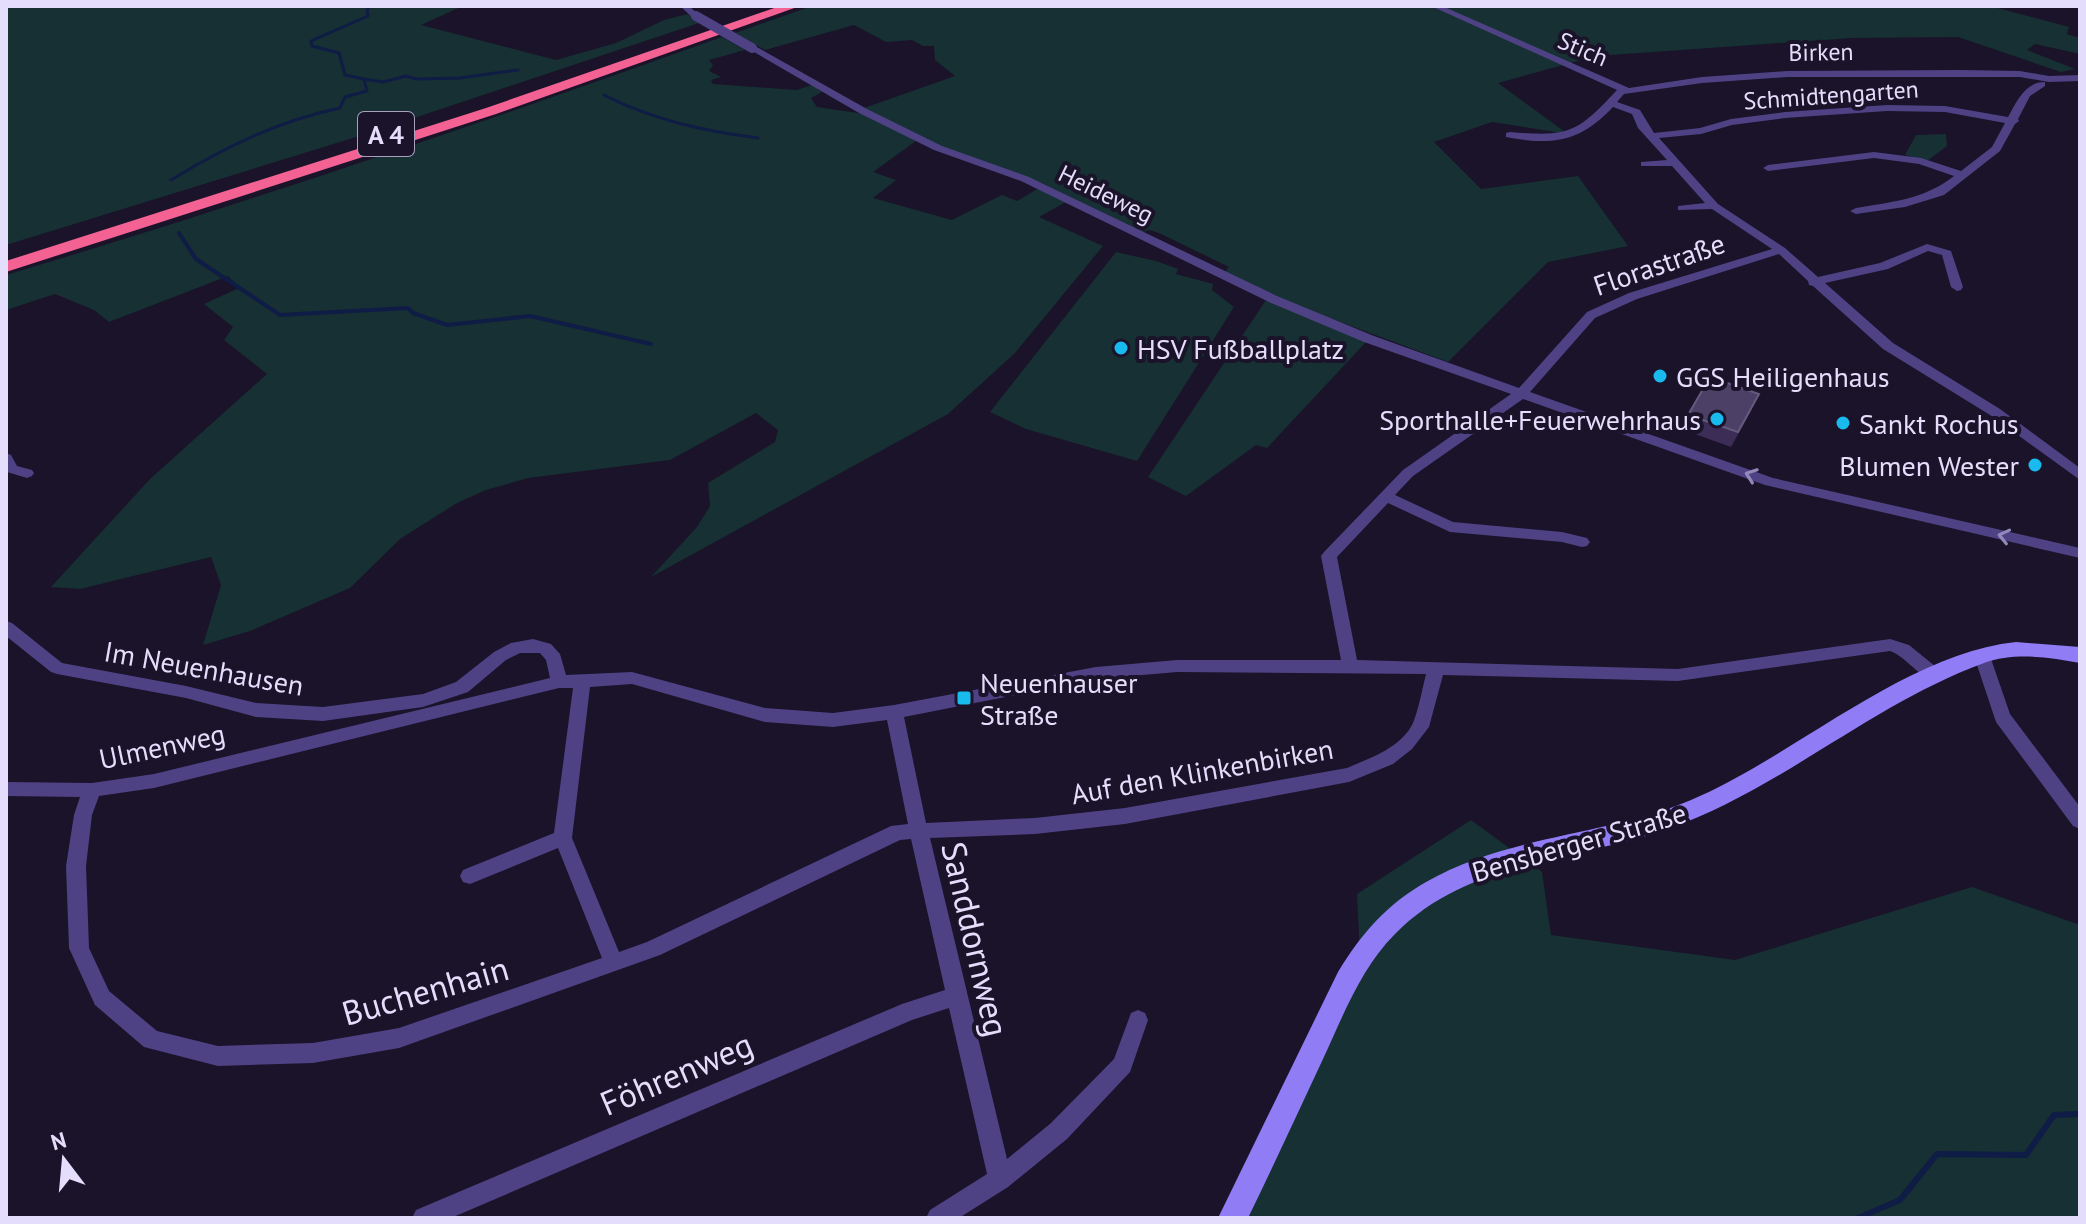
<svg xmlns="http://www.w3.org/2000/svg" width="2086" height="1224" font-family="'PT Sans',sans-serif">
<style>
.green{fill:#163033}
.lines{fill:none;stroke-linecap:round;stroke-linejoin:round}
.stream-far2{stroke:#0f1c45;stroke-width:3}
.stream-far1{stroke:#0f1c45;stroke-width:4}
.stream{stroke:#0f1c45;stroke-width:6}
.street{fill:#4e4284;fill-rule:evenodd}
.secondary{fill:#907cf5;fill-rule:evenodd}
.highway{fill:#f36293;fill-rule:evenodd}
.street-bridge{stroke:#4e4284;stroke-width:10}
.wall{fill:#3b2d55}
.building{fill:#4d4067;stroke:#65597e;stroke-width:2}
.oneway{stroke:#9288ba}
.poi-dot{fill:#19baed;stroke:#1a1329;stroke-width:3}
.labels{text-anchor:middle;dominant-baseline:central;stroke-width:8;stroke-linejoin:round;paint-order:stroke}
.far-street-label{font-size:24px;fill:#e5ddfc;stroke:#1a1329}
.shield{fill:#1a1329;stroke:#a8a0bd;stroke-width:2}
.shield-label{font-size:26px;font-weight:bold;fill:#e5ddfc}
.street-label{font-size:28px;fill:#e5ddfc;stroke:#1a1329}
.poi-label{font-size:28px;fill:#e5ddfc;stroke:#1a1329;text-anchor:start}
.near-street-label{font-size:34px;fill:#e5ddfc;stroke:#1a1329}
</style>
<rect width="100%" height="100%" fill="#1a1329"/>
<g class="green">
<path d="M 6,6 L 463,6 L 421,25 L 556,60 L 616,43 L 664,20 L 688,14 L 699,23 L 366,134 L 6,245 Z"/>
<path d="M 812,6 L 2009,6 L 1998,8 L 2069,27 L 2067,34 L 2080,38 L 2080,54 L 2035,44 L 2027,50 L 2075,69 L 2061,72 L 1958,37 L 1852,38 L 1596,56 L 1498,83 L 1568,134 L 1492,122 L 1434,142 L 1481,189 L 1578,176 L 1628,246 L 1548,262 L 1448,362 L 1276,298 L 1225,272 L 1229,267 L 1159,233 L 1150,230 L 1142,232 L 1042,183 L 940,146 L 864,108 L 955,76 L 935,60 L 934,46 L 923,46 L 912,40 L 886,42 L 854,25 L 765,50 L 735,33 Z"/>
<path d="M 722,37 L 745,50 L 709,60 L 713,65 L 709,71 L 721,77 L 711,80 L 713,84 L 797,90 L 812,85 L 822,92 L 811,98 L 817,107 L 865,114 L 916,141 L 873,172 L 896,180 L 873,198 L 952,220 L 1002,195 L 1017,201 L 1039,188 L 1066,202 L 1039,217 L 1103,246 L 1015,353 L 948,414 L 651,577 L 697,527 L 710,506 L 708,483 L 775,442 L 778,430 L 756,413 L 670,460 L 528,478 L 486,490 L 457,503 L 400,539 L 350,588 L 250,631 L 203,645 L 221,585 L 211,557 L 80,589 L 51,587 L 150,479 L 267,374 L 224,340 L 233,327 L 204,304 L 239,288 L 228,276 L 109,322 L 94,310 L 55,294 L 6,310 L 6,275 C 247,203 485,122 722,37 Z"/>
<path d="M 1946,134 L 1947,146 L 1927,161 L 1905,155 L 1916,135 Z"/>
<path d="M 1116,252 L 1156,261 L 1178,269 L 1176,274 L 1213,284 L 1212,290 L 1234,307 L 1137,461 L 1026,429 L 990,412 Z"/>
<path d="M 1266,300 L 1367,341 L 1267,448 L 1256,445 L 1186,496 L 1148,477 Z"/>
<path d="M 1471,820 L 1542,872 L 1551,935 L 1735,960 L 1972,887 L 2080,925 L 2080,1218 L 1233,1218 L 1360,954 L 1357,894 Z"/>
</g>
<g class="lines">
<g class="stream-far2">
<path d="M 364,79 L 383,82 L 406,76 L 416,79 L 460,78 L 518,70"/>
<path d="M 604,95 C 653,120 704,131 758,138"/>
<path d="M 171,180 C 225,147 278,121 340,108 L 345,97 L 367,91 L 364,79 L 345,75 L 339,53 L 312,46 L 311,41 L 368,16 L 367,9 L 372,6"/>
</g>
<path class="stream-far1" d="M 179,233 L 196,259 L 280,315 L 408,308 L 413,313 L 447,325 L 530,316 L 651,344"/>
<path class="stream" d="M 1858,1218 L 1900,1200 L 1937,1154 L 2026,1155 L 2054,1115 L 2080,1114"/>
<g class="street">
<path d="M 680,6 L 689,6 L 700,16 L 693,18 Z"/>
<path d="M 1431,6 L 1442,6 L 1629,88 L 1702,77 L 1787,71 L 1960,70 L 2020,71 L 2049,76 L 2080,75 L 2080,81 L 2049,82 L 2020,77 L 1787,77 L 1702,83 L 1624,94 L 1617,102 L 1640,110 L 1654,133 L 1700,128 L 1731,119 L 1785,112 L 1887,105 L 1945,106 L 2008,117 C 2017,101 2025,82 2045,82 L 2045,86 L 2030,96 L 2018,119 L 2019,121 L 2015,124 L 2000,151 L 1944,195 L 1905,207 L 1856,214 L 1850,211 L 1856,208 C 1892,202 1925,199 1954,176 L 1919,164 L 1874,158 L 1768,171 L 1763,168 L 1768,165 L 1874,152 L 1921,158 L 1961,171 L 1992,147 L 2005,123 L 1945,112 L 1887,111 L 1785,118 L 1732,125 L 1701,134 L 1659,138 L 1718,204 L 1785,248 L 1818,277 L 1880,263 L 1927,244 L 1951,251 L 1963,287 L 1961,290 L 1957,291 L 1951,287 L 1942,255 L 1928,251 L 1888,269 L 1825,283 L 1893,343 L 2000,409 L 2080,468 L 2080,480 L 1990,415 L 1883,349 L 1813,286 L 1809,285 L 1808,281 L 1779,254 L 1637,299 L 1595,318 L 1530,392 L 1773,478 L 2080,548 L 2080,558 L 1765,485 L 1523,399 L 1413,476 L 1395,495 L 1453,522 L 1562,532 L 1587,538 L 1590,542 L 1587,546 L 1582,547 L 1562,542 L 1450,532 L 1388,503 L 1337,557 L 1357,660 L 1678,669 L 1890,639 L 1909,645 L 1941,671 L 1943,675 L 1941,679 C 1922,684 1908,657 1890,651 L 1678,681 L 1443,675 L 1429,727 L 1412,749 L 1393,764 L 1349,782 L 1125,824 L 1035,834 L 930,838 L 1007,1159 L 1051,1123 L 1114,1059 L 1131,1013 L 1138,1010 L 1145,1013 L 1148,1020 L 1130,1072 L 1067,1139 L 1008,1187 L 959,1218 L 926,1218 L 930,1210 L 987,1174 L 949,1008 L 912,1020 L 451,1218 L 412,1218 L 416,1210 L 902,1004 L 945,990 L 911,839 L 900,840 L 660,955 L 399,1048 L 313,1063 L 218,1066 L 144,1047 L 95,1005 L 69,948 L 66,866 L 74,815 L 80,797 L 6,796 L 6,782 L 92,783 L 154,774 L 550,678 L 546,660 L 540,653 L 520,653 L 506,660 L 468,692 L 423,707 L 323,721 L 256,717 L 186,698 L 57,674 L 51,672 L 6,636 L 6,621 L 12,623 L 62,663 L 186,686 L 256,703 L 323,707 L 423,694 L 456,682 L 494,652 L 511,643 L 533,639 L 551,644 L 560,654 L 566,675 L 632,672 L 765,708 L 833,713 L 894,705 L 1096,667 L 1177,660 L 1341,660 L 1321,556 L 1324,552 L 1403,470 L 1511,394 L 1364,342 L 1269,302 L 1021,181 L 934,150 L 859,113 L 747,48 L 755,46 L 867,109 L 942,146 L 1029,177 L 1277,296 L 1374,336 L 1519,388 L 1587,312 L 1629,293 L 1772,249 L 1712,209 L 1678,210 L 1678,206 L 1705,203 L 1672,166 L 1641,166 L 1641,162 L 1667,160 L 1638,128 L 1632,114 L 1613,107 C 1580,142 1553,146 1506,137 L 1506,133 L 1510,132 C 1569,137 1577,133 1617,90 ZM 1177,672 L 1426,674 C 1422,690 1419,708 1413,723 C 1401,748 1370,758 1347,768 L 1125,808 L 1035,818 L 926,823 L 904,717 L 1096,679 ZM 632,684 L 765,722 L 833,727 L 887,720 L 908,824 L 891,826 L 647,942 L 619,952 L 572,838 L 590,687 ZM 559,688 L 573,688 L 554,833 L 463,870 L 460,876 L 463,882 L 470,884 L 558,848 L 602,958 L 399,1028 L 313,1043 L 218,1046 L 157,1031 L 109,991 L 89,948 L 86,866 L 92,815 L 99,796 L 154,788 Z"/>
<path d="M 6,453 L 11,455 L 17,466 L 32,470 L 34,473 L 32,476 L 27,478 L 7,472 Z"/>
<path d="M 1982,650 L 1988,652 L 1990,656 L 2010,714 L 2080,807 L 2080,829 L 2073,826 L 1996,722 L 1974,656 L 1976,652 Z"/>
</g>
<path class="secondary" d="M 2016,642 L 2080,647 L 2080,663 C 2049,657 2014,652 1984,663 C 1872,704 1781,789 1668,829 C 1576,861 1467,860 1395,934 C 1361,968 1343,1016 1323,1059 C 1298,1112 1274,1165 1248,1218 L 1218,1218 L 1338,972 C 1361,934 1387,904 1426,882 C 1507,835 1606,836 1691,800 C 1793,757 1906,653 2016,642 Z"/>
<path class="highway" d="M 780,6 L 800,6 L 496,114 L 6,272 L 6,261 L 486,108 Z"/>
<path class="street-bridge" d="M 696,16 L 752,48"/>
</g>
<path class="wall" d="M 1752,409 L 1731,447 L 1681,429 L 1688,415 Z"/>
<path class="building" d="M 1710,377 L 1759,394 L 1738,432 L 1688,415 Z"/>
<defs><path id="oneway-chevron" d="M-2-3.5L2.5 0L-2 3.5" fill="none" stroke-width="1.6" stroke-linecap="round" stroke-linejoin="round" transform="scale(2)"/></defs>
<g class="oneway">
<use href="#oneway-chevron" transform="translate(1751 475) rotate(-160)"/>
<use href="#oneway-chevron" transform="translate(2004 536) rotate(-167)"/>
</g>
<g class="poi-dot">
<circle cx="1121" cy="348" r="8"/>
<circle cx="1660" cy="376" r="8"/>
<circle cx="1717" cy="419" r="8"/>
<circle cx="1843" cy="423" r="8"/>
<circle cx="2035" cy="465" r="8"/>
<rect x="956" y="690" width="16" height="16" rx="4"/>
</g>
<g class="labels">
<g class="far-street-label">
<text transform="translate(1583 49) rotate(23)">Stich</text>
<text transform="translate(1821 52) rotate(-1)">Birken</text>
<text transform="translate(1831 95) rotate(-4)">Schmidtengarten</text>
<text transform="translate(1106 194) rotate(26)">Heideweg</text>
</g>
<rect class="shield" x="358" y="112" width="56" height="44" rx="6"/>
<g class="shield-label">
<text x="386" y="134">A 4</text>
</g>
<g class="street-label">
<text transform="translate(1659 264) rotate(-19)">Florastraße</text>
<text transform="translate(204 668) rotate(10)">Im Neuenhausen</text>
<text transform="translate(162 746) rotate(-12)">Ulmenweg</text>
<text transform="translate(1202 771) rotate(-10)">Auf den Klinkenbirken</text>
<text transform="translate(1579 842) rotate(-16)">Bensberger Straße</text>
</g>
<g class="poi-label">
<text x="1137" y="348">HSV Fußballplatz</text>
<text x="1676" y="376">GGS Heiligenhaus</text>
<text x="1701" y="419" text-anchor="end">Sporthalle+Feuerwehrhaus</text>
<text x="1859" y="423">Sankt Rochus</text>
<text x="2019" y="465" text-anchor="end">Blumen Wester</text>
<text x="980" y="682">Neuenhauser<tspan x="980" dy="32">Straße</tspan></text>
</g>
<g class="near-street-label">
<text transform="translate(976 939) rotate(77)">Sanddornweg</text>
<text transform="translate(425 990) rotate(-16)">Buchenhain</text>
<text transform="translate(676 1073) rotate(-23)">Föhrenweg</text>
</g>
</g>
<rect width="2086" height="1224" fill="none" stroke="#e5ddfc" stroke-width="16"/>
<g transform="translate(64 1160) rotate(344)" stroke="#1a1329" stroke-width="6" paint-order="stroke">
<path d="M0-6L14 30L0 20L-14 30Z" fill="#e5ddfc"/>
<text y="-12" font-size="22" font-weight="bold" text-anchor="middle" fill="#e5ddfc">N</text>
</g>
</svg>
